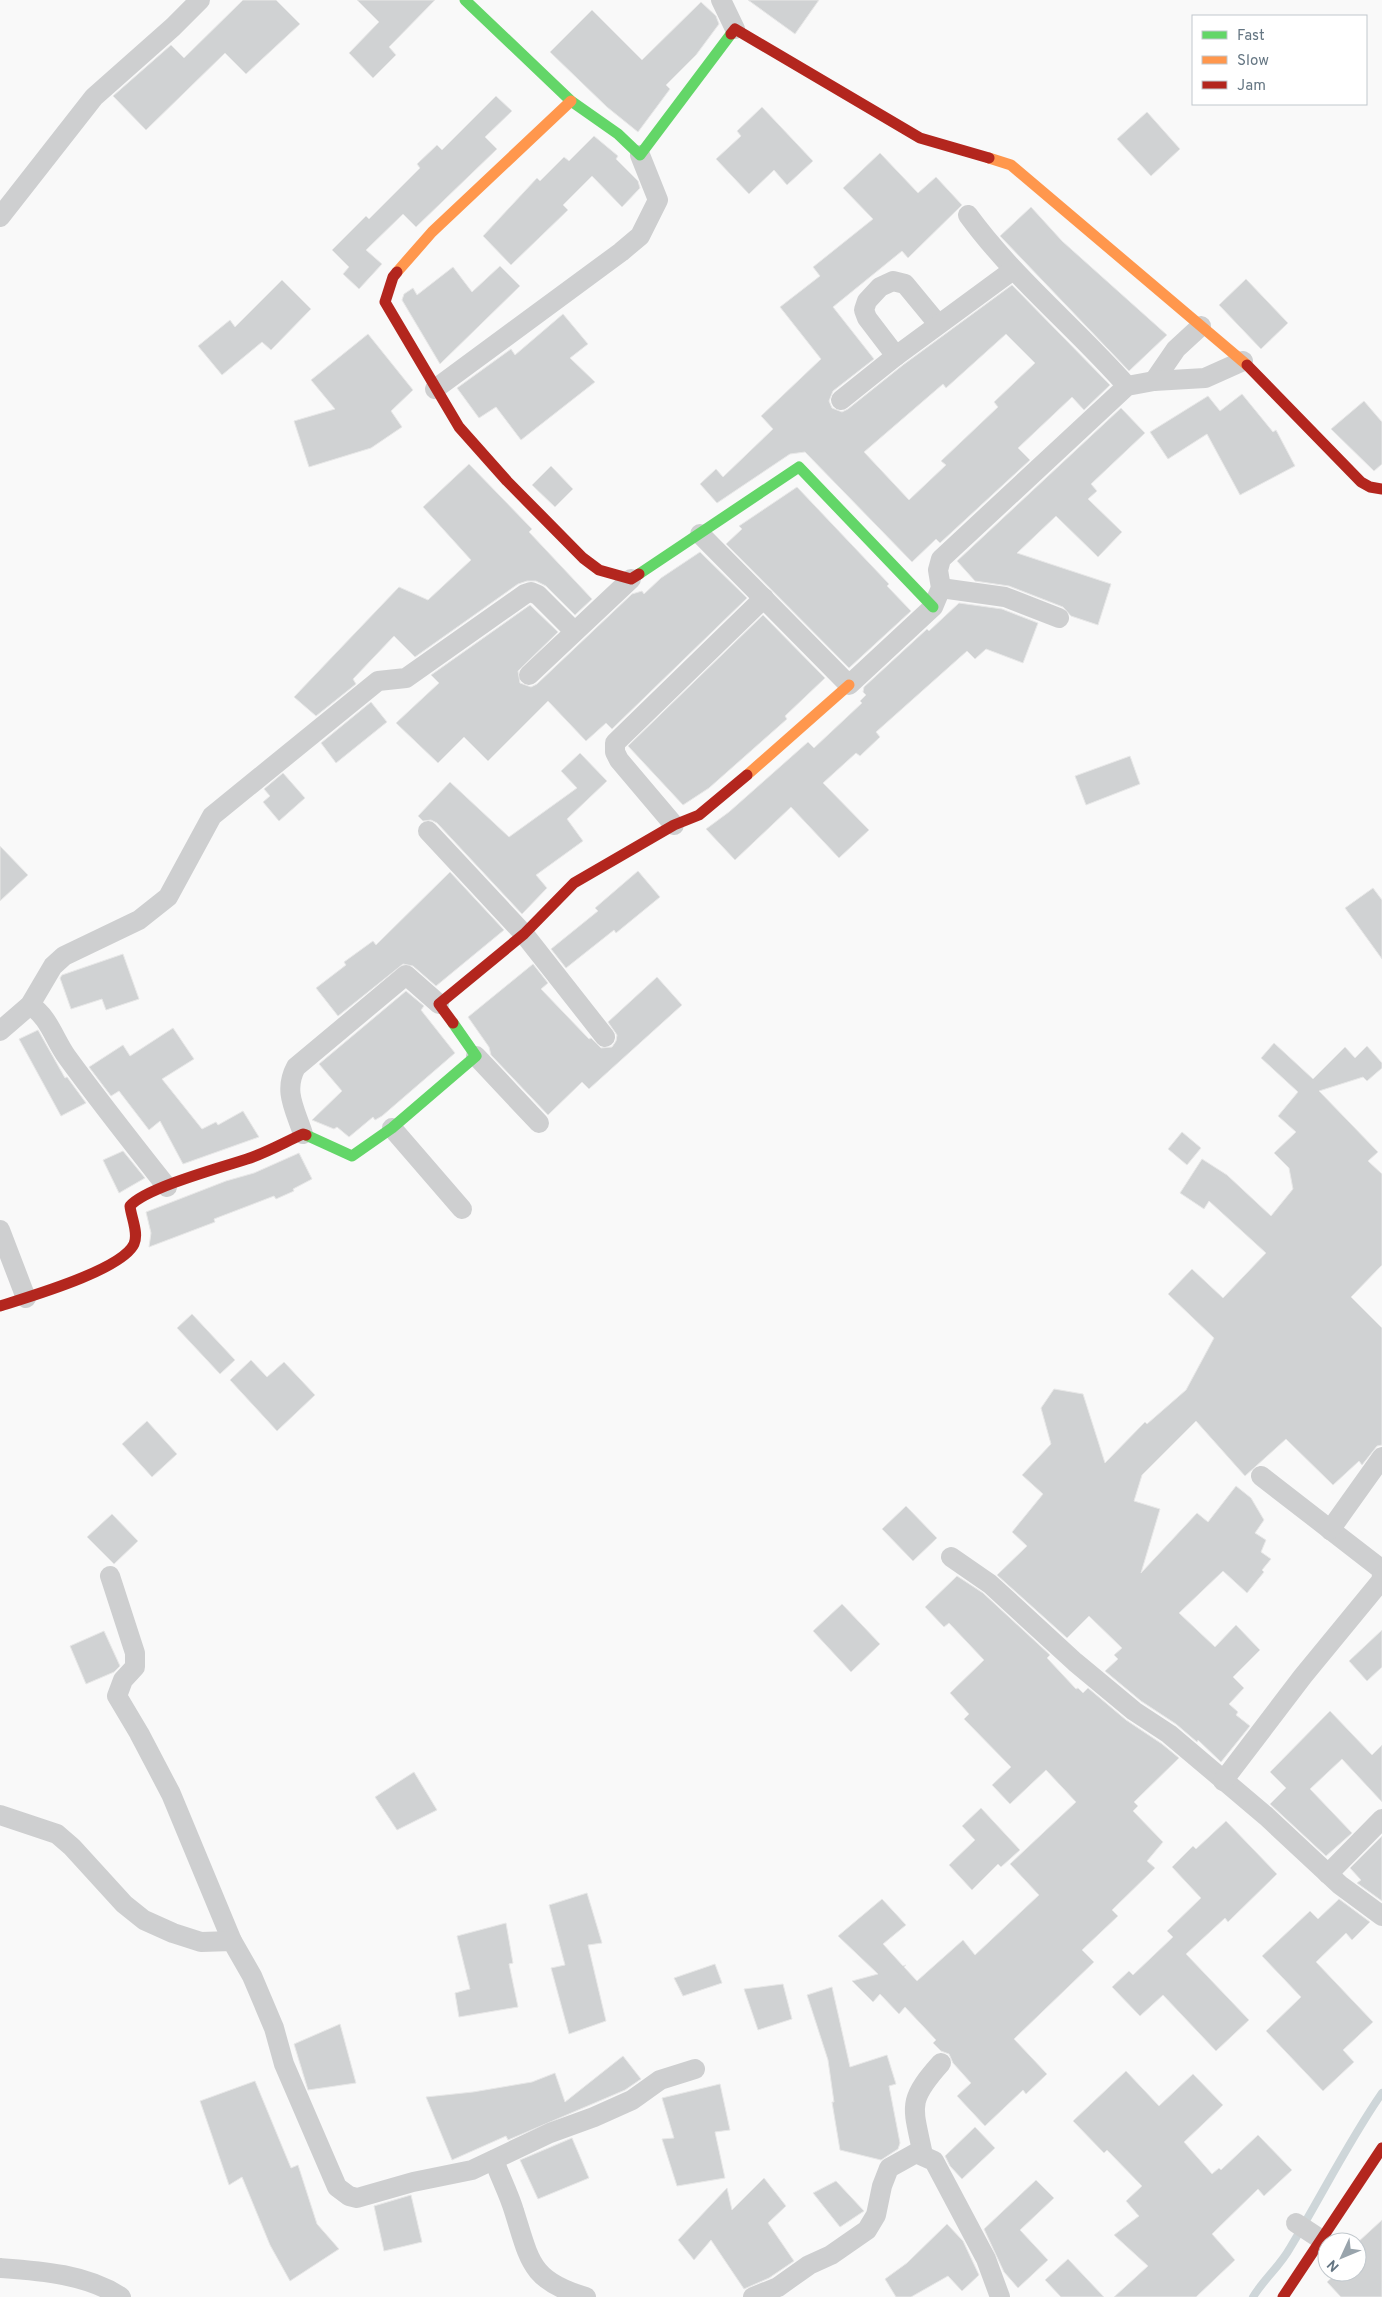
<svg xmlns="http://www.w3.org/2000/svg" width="1382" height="2297" font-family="Overpass,sans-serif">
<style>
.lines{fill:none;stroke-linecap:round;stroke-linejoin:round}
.stream{stroke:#ced6d9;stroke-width:8}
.building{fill:#d0d2d3;stroke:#e8e8e8;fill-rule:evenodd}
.street{stroke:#cecfd0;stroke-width:20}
.fast{stroke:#63d668;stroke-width:11}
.slow{stroke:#ff974d;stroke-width:11}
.jam{stroke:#b3261e;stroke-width:11}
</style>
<rect width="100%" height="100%" fill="#f9f9f9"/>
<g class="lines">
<path class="stream" d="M 1253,2297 C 1264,2279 1280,2266 1290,2248 C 1321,2197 1348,2142 1382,2093"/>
</g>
<g class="building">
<path d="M 243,0 L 276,0 L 300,24 L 246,74 L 225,53 L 146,130 L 113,96 L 171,45 L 184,58 Z"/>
<path d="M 357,0 L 435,0 L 389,47 L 396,55 L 373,78 L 349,53 L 379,22 Z"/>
<path d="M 748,0 L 819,0 L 795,34 Z"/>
<path d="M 701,2 L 716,16 L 719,24 L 696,55 L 666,85 L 670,89 L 638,132 L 607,107 L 550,52 L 592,10 L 642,60 Z"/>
<path d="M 496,96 L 512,111 L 485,137 L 497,149 L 416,227 L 403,214 L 366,250 L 382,264 L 359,289 L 343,274 L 349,267 L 332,250 L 366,216 L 369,219 L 420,168 L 417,164 L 437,145 L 442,150 Z"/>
<path d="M 762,107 L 813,161 L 787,185 L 774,170 L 749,194 L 716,159 L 741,136 L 737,131 Z"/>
<path d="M 1147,112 L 1180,149 L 1151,176 L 1117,139 Z"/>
<path d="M 594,136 L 618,156 L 616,159 L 638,181 L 640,188 L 622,207 L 592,176 L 563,205 L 568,210 L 511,265 L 483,236 L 537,178 L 540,181 L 564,157 L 569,161 Z"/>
<path d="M 880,153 L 918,193 L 936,177 L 962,205 L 908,258 L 902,251 L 833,307 L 874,359 L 833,391 L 829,401 L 832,408 L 842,412 L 848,409 L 903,365 L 1012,285 L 1110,385 L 1084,410 L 1072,397 L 1018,448 L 1030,460 L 940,543 L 936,539 L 912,562 L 805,452 L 790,454 L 717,503 L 700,484 L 716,469 L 723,477 L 773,429 L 761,416 L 821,359 L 780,307 L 820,276 L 813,267 L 873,219 L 843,188 ZM 1006,334 L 1035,363 L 994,402 L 998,407 L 941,461 L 946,465 L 909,500 L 864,452 L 943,384 L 946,388 Z"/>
<path d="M 1031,207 L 1062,241 L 1167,335 L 1129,371 L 1000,236 Z"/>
<path d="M 500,266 L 520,286 L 440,364 L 402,300 L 404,294 L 413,288 L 417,295 L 453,267 L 472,292 Z"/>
<path d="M 1246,279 L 1288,323 L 1261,349 L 1219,305 Z"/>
<path d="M 282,280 L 311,309 L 271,350 L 262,342 L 222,375 L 198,346 L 230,320 L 235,327 Z"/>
<path d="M 563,314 L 588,344 L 570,358 L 595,382 L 521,440 L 496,407 L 479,418 L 457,388 L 511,349 L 515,355 Z"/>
<path d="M 368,334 L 413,390 L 391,411 L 402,427 L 371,448 L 309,467 L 294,421 L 335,409 L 311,380 Z"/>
<path d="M 1242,394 L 1273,432 L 1276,430 L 1295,466 L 1240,495 L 1207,434 L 1168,459 L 1150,432 L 1208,396 L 1220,411 Z"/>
<path d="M 1364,401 L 1382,422 L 1382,464 L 1374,471 L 1331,429 Z"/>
<path d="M 1121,408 L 1145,433 L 1091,484 L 1097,491 L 1088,499 L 1122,532 L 1098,557 L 1056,516 L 1017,553 L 1111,584 L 1098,625 L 1071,616 L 1063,607 L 1009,586 L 975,581 L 957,561 Z"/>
<path d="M 469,464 L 532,529 L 529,532 L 592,599 L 575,615 L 546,586 L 536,581 L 527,581 L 518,584 L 415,657 L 394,636 L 353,679 L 356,684 L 316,716 L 294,697 L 399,587 L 428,600 L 471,560 L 423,507 Z"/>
<path d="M 551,466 L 573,489 L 555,507 L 532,485 Z"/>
<path d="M 797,487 L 889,584 L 887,586 L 911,611 L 849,668 L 726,544 L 742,529 L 739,526 Z"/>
<path d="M 700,552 L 747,598 L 612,729 L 606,723 L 586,741 L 548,701 L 488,761 L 464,737 L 438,763 L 396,723 L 439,683 L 431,675 L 530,605 L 558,632 L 518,671 L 520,683 L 531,687 L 537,684 L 632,594 L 642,591 L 644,594 L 661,578 Z"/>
<path d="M 959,603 L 1002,609 L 1038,623 L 1023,663 L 986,649 L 975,659 L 967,651 L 876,732 L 880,737 L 860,756 L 856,753 L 823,783 L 869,830 L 839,858 L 791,807 L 735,860 L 706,829 L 729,812 L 808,742 L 814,748 L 862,703 L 860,701 L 866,695 L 863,692 L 864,687 L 927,629 L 929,631 Z"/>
<path d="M 763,615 L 825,678 L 785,716 L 787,719 L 709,788 L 683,805 L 628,746 Z"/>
<path d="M 371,702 L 387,722 L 336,763 L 321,743 Z"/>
<path d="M 580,753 L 607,781 L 567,819 L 583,841 L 536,875 L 547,888 L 522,914 L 437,823 L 431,820 L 423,821 L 418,816 L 450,782 L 509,837 L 577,788 L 561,771 Z"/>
<path d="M 1130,756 L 1140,784 L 1086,805 L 1075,776 Z"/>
<path d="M 283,773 L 305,798 L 279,821 L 263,802 L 270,796 L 264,789 Z"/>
<path d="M 0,846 L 28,875 L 0,901 Z"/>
<path d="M 638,871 L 660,897 L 616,933 L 614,930 L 566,968 L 551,949 L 598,911 L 595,908 Z"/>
<path d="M 450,872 L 504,930 L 436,986 L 413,966 L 403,964 L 338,1016 L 316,988 L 346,965 L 344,962 L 373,941 L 376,945 Z"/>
<path d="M 1373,888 L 1382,900 L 1382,959 L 1345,908 Z"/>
<path d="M 123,954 L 139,999 L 106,1010 L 102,999 L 71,1009 L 60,978 L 62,975 Z"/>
<path d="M 533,964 L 548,983 L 541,989 L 589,1039 L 591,1038 L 601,1048 L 612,1047 L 616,1041 L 617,1035 L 608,1022 L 657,977 L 682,1005 L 589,1089 L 582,1082 L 548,1115 L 491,1055 L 489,1047 L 468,1017 Z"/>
<path d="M 406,991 L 424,1006 L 421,1010 L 455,1053 L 382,1116 L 375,1120 L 373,1117 L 349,1137 L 337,1127 L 334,1129 L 312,1120 L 342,1091 L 319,1064 Z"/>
<path d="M 173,1028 L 194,1059 L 162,1079 L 202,1129 L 216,1122 L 218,1125 L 243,1111 L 259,1137 L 183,1164 L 160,1121 L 149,1130 L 119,1091 L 111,1096 L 89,1067 L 123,1045 L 130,1056 Z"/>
<path d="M 38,1030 L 65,1078 L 67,1077 L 86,1103 L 61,1116 L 19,1039 Z"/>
<path d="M 1274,1043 L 1313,1079 L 1345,1047 L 1355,1058 L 1367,1046 L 1382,1063 L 1382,1068 L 1367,1081 L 1363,1077 L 1319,1091 L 1378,1152 L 1368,1161 L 1382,1174 L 1382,1265 L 1351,1297 L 1382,1328 L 1382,1445 L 1377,1446 L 1362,1465 L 1359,1461 L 1333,1485 L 1286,1439 L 1245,1476 L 1196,1421 L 1142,1475 L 1134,1501 L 1160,1509 L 1141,1573 L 1197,1513 L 1208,1522 L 1236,1486 L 1251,1498 L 1264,1520 L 1255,1533 L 1266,1540 L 1261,1552 L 1271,1559 L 1262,1570 L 1264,1572 L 1247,1593 L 1223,1571 L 1179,1613 L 1215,1647 L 1236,1625 L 1260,1650 L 1233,1677 L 1244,1688 L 1229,1704 L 1238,1712 L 1236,1715 L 1250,1726 L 1221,1762 L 1198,1740 L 1197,1742 L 1176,1724 L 1141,1701 L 1105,1671 L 1118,1659 L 1114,1655 L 1122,1648 L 1089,1616 L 1067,1638 L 997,1575 L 1027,1546 L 1012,1532 L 1043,1494 L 1022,1475 L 1051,1444 L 1041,1408 L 1054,1389 L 1083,1394 L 1105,1463 L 1145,1422 L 1147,1424 L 1186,1390 L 1214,1338 L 1168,1294 L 1192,1269 L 1223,1298 L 1266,1253 L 1209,1201 L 1204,1209 L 1180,1193 L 1202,1159 L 1227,1175 L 1271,1216 L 1293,1189 L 1289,1168 L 1274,1153 L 1296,1132 L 1278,1116 L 1298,1092 L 1261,1058 Z"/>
<path d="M 1182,1132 L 1201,1148 L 1187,1165 L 1168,1149 Z"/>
<path d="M 123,1151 L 145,1178 L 119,1193 L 103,1160 Z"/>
<path d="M 299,1153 L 312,1179 L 293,1189 L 294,1191 L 276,1199 L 274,1196 L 214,1219 L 215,1222 L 149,1247 L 151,1233 L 146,1212 L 226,1181 L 254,1173 Z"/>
<path d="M 192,1314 L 235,1360 L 220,1374 L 177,1328 Z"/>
<path d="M 251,1360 L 267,1377 L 284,1362 L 315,1395 L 277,1431 L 230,1380 Z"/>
<path d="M 147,1421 L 177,1454 L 152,1477 L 122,1444 Z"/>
<path d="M 906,1506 L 937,1538 L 913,1561 L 882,1529 Z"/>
<path d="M 112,1514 L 138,1541 L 114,1564 L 87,1537 Z"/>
<path d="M 957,1576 L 983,1593 L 1050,1655 L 1047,1658 L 1076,1689 L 1078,1688 L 1083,1693 L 1088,1688 L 1126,1720 L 1162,1744 L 1179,1758 L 1134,1802 L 1138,1806 L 1133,1811 L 1163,1842 L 1147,1861 L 1155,1868 L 1112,1910 L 1118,1916 L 1082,1950 L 1094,1962 L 1014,2039 L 1047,2074 L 1026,2094 L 1023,2090 L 985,2126 L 957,2096 L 971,2083 L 953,2063 L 949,2054 L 941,2051 L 933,2043 L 936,2040 L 905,2007 L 899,2014 L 880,1994 L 873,2002 L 852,1981 L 878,1974 L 838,1936 L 882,1899 L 906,1925 L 883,1944 L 903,1966 L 906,1965 L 904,1967 L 917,1981 L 963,1940 L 975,1955 L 1039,1895 L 1010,1864 L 1076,1802 L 1046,1770 L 1010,1804 L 992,1785 L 1011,1767 L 964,1719 L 969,1714 L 950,1693 L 984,1660 L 949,1623 L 944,1627 L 925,1607 Z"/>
<path d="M 842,1604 L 880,1644 L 851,1672 L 813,1631 Z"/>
<path d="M 1382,1630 L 1382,1667 L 1367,1681 L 1349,1661 Z"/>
<path d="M 104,1631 L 120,1666 L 114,1672 L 86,1684 L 70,1646 Z"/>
<path d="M 1330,1711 L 1372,1755 L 1382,1745 L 1382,1802 L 1342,1759 L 1310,1789 L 1352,1833 L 1326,1856 L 1270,1804 L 1286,1788 L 1270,1772 Z"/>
<path d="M 414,1772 L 437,1810 L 397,1830 L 375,1797 Z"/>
<path d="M 981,1808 L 1020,1850 L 1001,1867 L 998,1864 L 972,1890 L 949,1865 L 975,1840 L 962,1826 Z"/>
<path d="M 1226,1821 L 1277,1874 L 1228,1922 L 1225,1918 L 1186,1954 L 1249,2020 L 1216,2051 L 1163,1995 L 1140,2016 L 1112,1987 L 1129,1971 L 1133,1975 L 1173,1937 L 1167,1931 L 1201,1898 L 1172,1867 L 1193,1846 L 1196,1849 Z"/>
<path d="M 1382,1836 L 1382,1901 L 1357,1883 L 1361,1880 L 1350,1868 Z"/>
<path d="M 587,1893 L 602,1943 L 588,1945 L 606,2021 L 569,2034 L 551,1968 L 565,1965 L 549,1905 Z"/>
<path d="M 1339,1899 L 1370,1922 L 1352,1940 L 1346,1933 L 1316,1962 L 1373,2022 L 1343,2050 L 1354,2062 L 1323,2091 L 1266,2031 L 1301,1997 L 1262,1956 L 1310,1911 L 1318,1919 Z"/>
<path d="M 506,1923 L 513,1963 L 509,1964 L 518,2007 L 459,2017 L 455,1993 L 470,1989 L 457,1936 Z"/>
<path d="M 715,1964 L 722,1983 L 683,1996 L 674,1978 Z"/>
<path d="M 783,1984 L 792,2019 L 758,2030 L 744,1989 Z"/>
<path d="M 832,1987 L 850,2067 L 887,2055 L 896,2084 L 889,2086 L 900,2143 L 898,2149 L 881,2160 L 840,2150 L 832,2102 L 834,2102 L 828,2060 L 807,1995 Z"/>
<path d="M 340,2024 L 356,2083 L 308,2090 L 294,2044 Z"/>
<path d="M 623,2056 L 641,2079 L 625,2090 L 508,2140 L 506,2136 L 452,2160 L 426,2097 L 473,2092 L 532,2082 L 555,2073 L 565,2102 Z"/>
<path d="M 1126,2071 L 1159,2106 L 1193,2074 L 1223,2105 L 1184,2142 L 1212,2174 L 1219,2168 L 1221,2170 L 1258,2135 L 1292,2170 L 1264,2196 L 1258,2189 L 1212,2234 L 1235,2260 L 1196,2297 L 1114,2297 L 1148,2266 L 1114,2235 L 1139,2216 L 1126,2201 L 1142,2186 L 1107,2150 L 1104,2153 L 1073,2121 Z"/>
<path d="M 255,2081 L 291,2168 L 298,2165 L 317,2224 L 339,2249 L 290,2281 L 270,2245 L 242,2177 L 229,2185 L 200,2101 Z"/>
<path d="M 720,2084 L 730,2130 L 715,2132 L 725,2178 L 677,2186 L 662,2139 L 674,2138 L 662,2098 Z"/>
<path d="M 975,2127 L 995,2148 L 962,2179 L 950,2166 L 945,2156 Z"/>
<path d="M 572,2138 L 589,2178 L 538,2199 L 520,2160 Z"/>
<path d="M 764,2178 L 786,2206 L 768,2223 L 794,2261 L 769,2278 L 744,2289 L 711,2240 L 694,2260 L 678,2240 L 727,2188 L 732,2210 Z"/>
<path d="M 1036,2180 L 1054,2198 L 1020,2230 L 1048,2260 L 1018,2288 L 1004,2272 L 984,2229 Z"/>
<path d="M 836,2181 L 864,2211 L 840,2227 L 813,2193 Z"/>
<path d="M 411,2195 L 422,2242 L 384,2251 L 374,2206 Z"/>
<path d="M 1382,2220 L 1382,2297 L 1341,2297 L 1327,2282 L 1338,2272 L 1357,2272 L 1357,2243 Z"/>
<path d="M 947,2224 L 963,2241 L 979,2275 L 962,2291 L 948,2276 L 911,2297 L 896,2297 L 885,2279 L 907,2263 Z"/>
<path d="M 1068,2259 L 1104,2297 L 1061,2297 L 1045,2280 Z"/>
</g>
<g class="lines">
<g class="street">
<path d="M 721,0 L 735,29"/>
<path d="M 968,215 C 1014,278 1075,327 1127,386"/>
<path d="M 0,217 L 94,97 L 173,27 L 200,0"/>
<path d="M 896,356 L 867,318 L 864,310 L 867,301 L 880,287 L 893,281 L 905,284 L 938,324"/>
<path d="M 1154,381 L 1176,349 L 1201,326"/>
<path d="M 435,389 L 621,252 L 640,236 L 658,200 L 640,155"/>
<path d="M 841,400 L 896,356 L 1013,270"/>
<path d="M 700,534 L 849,685 L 933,607 L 941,588 L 938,570 L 941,559 L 1127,386 L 1154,381 L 1205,378 L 1243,361"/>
<path d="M 941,588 L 1005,597 L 1059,618"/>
<path d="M 529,675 L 631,579"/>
<path d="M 674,825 L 619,760 L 615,752 L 615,743 L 764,598"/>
<path d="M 428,831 L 524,934 L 605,1037"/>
<path d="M 30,1005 C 49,1017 54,1039 67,1057 C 99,1101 133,1144 167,1187"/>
<path d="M 0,1031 L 30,1005 L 53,966 L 64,956 L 139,920 L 168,897 L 212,816 L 378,681 L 406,678 L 525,594 L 531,592 L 538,595 L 574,631"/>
<path d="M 476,1056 L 539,1123"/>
<path d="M 392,1128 L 462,1209"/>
<path d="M 303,1134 C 295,1109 283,1091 296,1067 L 406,975 L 439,1004"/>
<path d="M 0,1230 L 26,1298"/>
<path d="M 1261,1476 L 1381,1569 L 1382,1575"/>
<path d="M 1330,1530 L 1382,1457"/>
<path d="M 951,1557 L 990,1584 L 1075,1662 L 1134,1711 L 1169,1734 L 1266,1816 L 1340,1885 L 1382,1916"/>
<path d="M 110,1576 L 135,1653 L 135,1667 L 123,1680 L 117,1696 L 139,1733 L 171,1794 L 232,1941"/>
<path d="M 1223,1781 L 1303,1676 L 1381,1581 L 1382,1576"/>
<path d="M 0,1815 L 57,1834 L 72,1847 L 124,1904 L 144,1920 L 173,1933 L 201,1942 L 232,1941 L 252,1976 L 274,2028 L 284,2064 L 337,2187 L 349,2196 L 357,2198 L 413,2182 L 472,2170 L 550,2133 L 594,2117 L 632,2100 L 660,2080 L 695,2069"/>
<path d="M 1328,1874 L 1382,1819"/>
<path d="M 923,2155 C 913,2106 906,2102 941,2063"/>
<path d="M 494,2160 C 500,2177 509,2194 514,2211 C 530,2261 530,2281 586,2297"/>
<path d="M 1296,2223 L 1325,2242"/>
<path d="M 0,2268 C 41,2271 86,2274 121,2297"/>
<path d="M 753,2297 L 778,2287 L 809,2265 L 831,2255 L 867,2230 L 876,2215 L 882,2186 L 889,2168 L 916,2153 L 934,2161 L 986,2259 L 1000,2297"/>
</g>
<g class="fast">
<path d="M 465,0 L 571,101 L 618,134 L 640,155 L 731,34"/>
<path d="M 639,574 L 799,467 L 933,607"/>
<path d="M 306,1135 L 352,1156 L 392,1128 L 476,1056 L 453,1023"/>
</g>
<g class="slow">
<path d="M 989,158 L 1011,165 L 1247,365"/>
<path d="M 397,272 L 432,232 L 571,101"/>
<path d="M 747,775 L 849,685"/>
</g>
<g class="jam">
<path d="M 731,34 L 735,29 L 920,138 L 989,158"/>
<path d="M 397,272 L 393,277 L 385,302 L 459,427 L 507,481 L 583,558 L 599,570 L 631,579 L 639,574"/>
<path d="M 1247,365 L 1361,482 L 1370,487 L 1382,489"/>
<path d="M 453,1023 L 439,1004 L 524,934 L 574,883 L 674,825 L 699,815 L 747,775"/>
<path d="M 0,1306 C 28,1297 122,1270 134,1244 C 139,1233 131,1217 130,1206 C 145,1188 222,1167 247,1159 C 266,1153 285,1142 303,1134 L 306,1135"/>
<path d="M 1283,2297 L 1382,2148"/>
</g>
</g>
<rect x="1192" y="15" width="175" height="90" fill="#ffffff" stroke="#c1c8cd"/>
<rect x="1202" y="31" width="25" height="8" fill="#63d668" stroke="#c1c8cd"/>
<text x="1237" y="40" font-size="15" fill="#657683">Fast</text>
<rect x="1202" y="56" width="25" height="8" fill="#ff974d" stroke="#c1c8cd"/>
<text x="1237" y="65" font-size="15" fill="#657683">Slow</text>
<rect x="1202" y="81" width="25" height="8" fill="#b3261e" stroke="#c1c8cd"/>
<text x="1237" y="90" font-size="15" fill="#657683">Jam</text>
<g transform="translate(1342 2257) rotate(226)"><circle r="24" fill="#ffffff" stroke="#c1c8cd"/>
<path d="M0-4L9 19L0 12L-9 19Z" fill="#99a4ac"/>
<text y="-8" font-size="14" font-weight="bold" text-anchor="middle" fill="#657683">N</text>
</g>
</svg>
